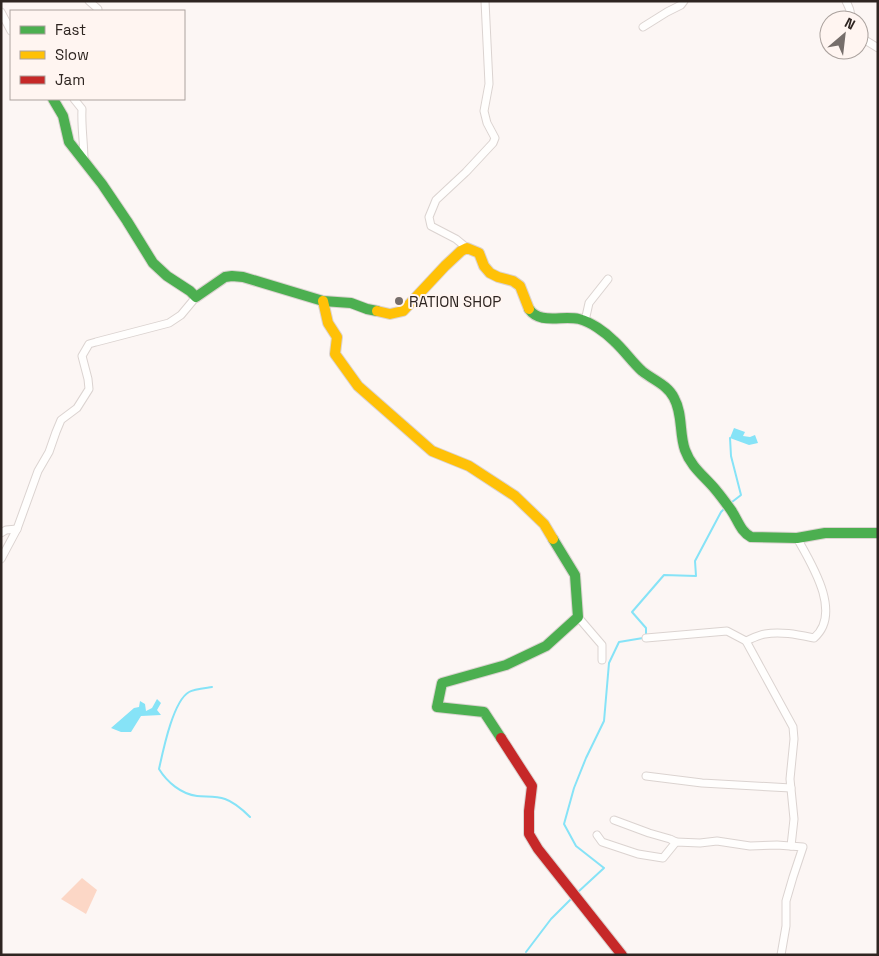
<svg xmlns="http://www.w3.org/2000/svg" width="879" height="956" font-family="'Space Grotesk',sans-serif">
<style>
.green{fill:#fcd7c6}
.water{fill:#86e3f7}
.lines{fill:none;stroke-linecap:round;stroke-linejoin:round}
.stream{stroke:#86e3f7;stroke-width:2}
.street-casing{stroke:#dbd3d0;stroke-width:9}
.fast-casing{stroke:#dbd3d0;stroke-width:12}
.slow-casing{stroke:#dbd3d0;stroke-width:12}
.jam-casing{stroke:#dbd3d0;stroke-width:12}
.street{stroke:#fffefd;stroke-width:7}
.fast{stroke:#4caf50;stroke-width:10}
.slow{stroke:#ffc107;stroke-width:10}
.jam{stroke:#c62828;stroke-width:10}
.poi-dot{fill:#766e6b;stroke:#fff5f1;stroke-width:2}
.labels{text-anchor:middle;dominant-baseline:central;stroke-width:4;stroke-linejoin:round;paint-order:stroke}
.poi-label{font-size:15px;fill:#2e2521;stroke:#fff5f1;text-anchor:start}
</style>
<rect width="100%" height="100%" fill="#fcf6f4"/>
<path class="green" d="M 82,878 L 97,890 L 86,914 L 61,899 Z"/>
<g class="water">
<path d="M 734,428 L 745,432 L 743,436 L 750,437 L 755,435 L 758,443 L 749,445 L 730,438 Z"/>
<path d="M 157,699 L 161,703 L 157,710 L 161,715 L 141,716 L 131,732 L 121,732 L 111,728 L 134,708 L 139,707 L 140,701 L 145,704 L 146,711 L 152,708 Z"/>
</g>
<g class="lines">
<g class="stream">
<path d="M 730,438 L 731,456 L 741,495 L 732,502"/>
<path d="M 646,636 L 646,628 L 632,612 L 664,575 L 696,576 L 695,561 L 721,512 L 723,510"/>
<path d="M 212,687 C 206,688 194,689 189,692 C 173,701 163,751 159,769 C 167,782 181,794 197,796 C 206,797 216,796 225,799 C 234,802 243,810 250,817"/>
<path d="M 578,892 L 604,868 L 576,846 L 564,824 L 574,788 L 586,758 L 604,721 L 609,663 L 619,642 L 643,638"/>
<path d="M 526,952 L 551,919 L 572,898"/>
</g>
<g class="street-casing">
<g id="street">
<path d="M 89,1 L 98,9 L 98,11"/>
<path d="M 846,1 C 849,8 853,13 848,20"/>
<path d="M 1,12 L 11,31"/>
<path d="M 643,27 L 667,12 L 681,5 L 684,1"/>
<path d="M 859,37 L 865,40 L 878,48"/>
<path d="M 74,99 L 82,109 C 81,126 84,143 84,161"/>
<path d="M 467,248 L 456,239 L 431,226 L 429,217 L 436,200 L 466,172 L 493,143 L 495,138 L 487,123 L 484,111 L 489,84 L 485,1"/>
<path d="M 585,321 L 589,303 L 608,279"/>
<path d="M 1,533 L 6,530 L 17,529"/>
<path d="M 1,559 L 17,529 L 38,471 L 49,452 L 56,432 L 61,420 L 77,408 L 89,389 L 88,379 L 82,356 L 89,344 L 96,342 L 169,323 L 181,315 L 196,297"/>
<path d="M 578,617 L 602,645 L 602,660"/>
<path d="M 646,638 L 727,631 L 746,641 L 793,727 L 794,739 L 790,779 L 794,819 L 791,846"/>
<path d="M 746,641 C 753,638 759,635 765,634 C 781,631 799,635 814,638 C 843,613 811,563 797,538"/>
<path d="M 646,776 L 702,783 L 791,788"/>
<path d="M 614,820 L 649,833 L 670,839 L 676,842"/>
<path d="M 597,835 L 602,842 L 638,854 L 663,858 L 676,842 L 700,843 L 717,841 L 750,846 L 777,845 L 803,847 L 793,877 L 786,901 L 786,926 L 781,955"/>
</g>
</g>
<g class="fast-casing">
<g id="fast">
<path d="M 53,99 L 63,116 L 69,142 L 102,184 L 127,221 L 153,263 L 167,276 L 190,291 L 196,297 L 225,277 L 232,276 L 243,277 L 323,301 L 351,303 L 367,309 L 377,311"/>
<path d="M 529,309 C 540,325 562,315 579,319 C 591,322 605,332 614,341 C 624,350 632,362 642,371 C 653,380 668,385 674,398 C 683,414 679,433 685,450 C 691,467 704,476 715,489 C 720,495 726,503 731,510 C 738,520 740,531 751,537 L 797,538 L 825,533 L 878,533"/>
<path d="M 501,738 L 484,712 L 437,707 L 442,683 L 506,665 L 546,646 L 578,617 L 575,575 L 553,539"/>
</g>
</g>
<g class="slow-casing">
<g id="slow">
<path d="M 323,301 L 328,323 L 337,337 L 335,354 L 358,386 L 432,451 L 469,466 L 515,496 L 544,524 L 553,539"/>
<path d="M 377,311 L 390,314 L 403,311 L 445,266 L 461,251 L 467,248 L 479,253 L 484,266 L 490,273 L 498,277 L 513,281 L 520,286 L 529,309"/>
</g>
</g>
<g class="jam-casing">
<path id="jam" d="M 501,738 L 532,786 L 529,811 L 529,834 L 538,849 L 622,955"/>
</g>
<use href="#street" class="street"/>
<use href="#fast" class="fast"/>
<use href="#slow" class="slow"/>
<use href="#jam" class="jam"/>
</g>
<circle class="poi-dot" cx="399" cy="301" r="5"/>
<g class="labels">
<g class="poi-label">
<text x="409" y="301">RATION SHOP</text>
</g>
</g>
<rect width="879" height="956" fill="none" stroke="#2e2521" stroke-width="5"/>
<rect x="10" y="10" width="175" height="90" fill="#fff5f1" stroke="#aba29e"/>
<rect x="20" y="26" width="25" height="8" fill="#4caf50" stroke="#aba29e"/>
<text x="55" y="35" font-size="15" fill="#2e2521">Fast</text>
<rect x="20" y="51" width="25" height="8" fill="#ffc107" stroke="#aba29e"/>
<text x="55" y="60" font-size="15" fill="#2e2521">Slow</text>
<rect x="20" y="76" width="25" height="8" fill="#c62828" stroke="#aba29e"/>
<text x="55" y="85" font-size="15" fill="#2e2521">Jam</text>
<g transform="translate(844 35) rotate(28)"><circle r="24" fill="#fff5f1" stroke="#aba29e"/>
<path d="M0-4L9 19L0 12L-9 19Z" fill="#766e6b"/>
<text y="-8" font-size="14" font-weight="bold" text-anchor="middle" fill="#2e2521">N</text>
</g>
</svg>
